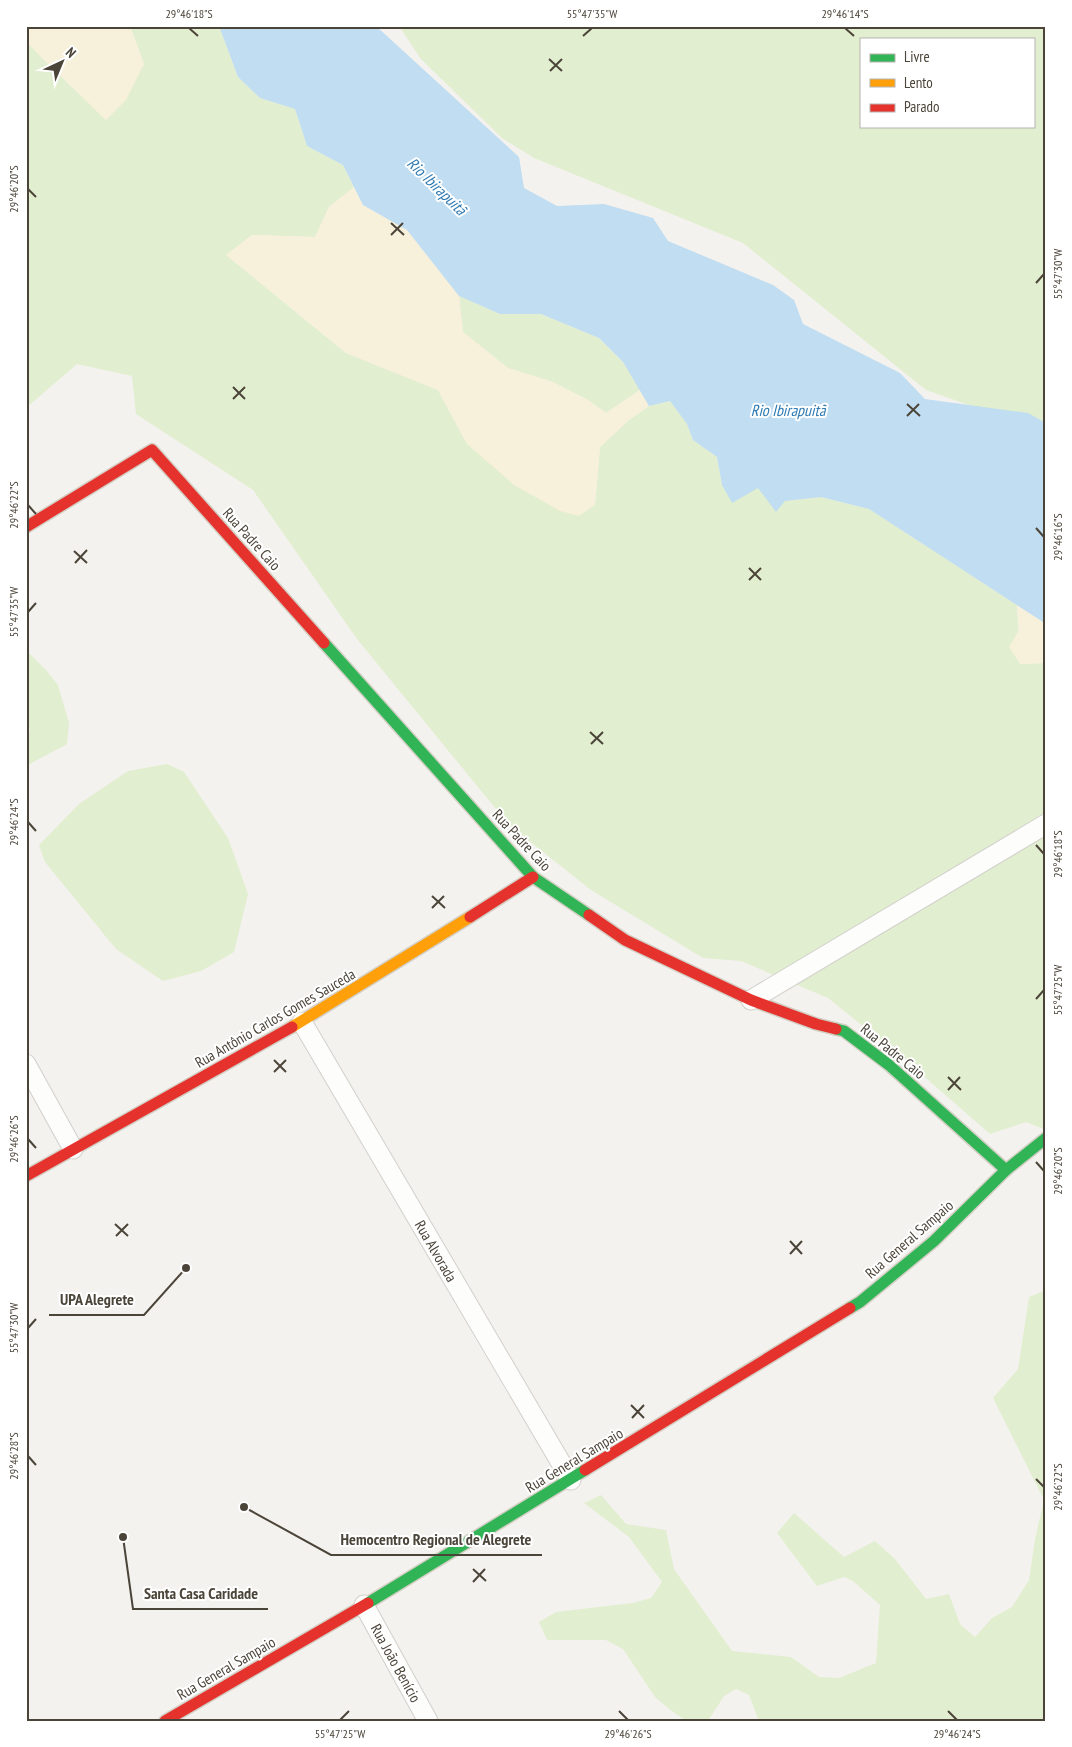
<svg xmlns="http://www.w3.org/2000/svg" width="1072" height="1747" font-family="'PT Sans Narrow',sans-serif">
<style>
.green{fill:#e1eecf;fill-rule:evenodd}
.sand{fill:#f7f0da}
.water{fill:#c0ddf1}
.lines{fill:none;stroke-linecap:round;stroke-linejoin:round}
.street-casing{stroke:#d2d0cb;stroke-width:21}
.fast-casing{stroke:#d3cfc5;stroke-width:14}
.slow-casing{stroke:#d3cfc5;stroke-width:14}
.jam-casing{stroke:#d3cfc5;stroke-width:14}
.street{stroke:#fdfdfc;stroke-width:19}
.fast{stroke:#30b455;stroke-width:11}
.slow{stroke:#ff9f0a;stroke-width:11}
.jam{stroke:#e5322d;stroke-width:11}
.ticks{fill:none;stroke:#4b4439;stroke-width:2}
.labels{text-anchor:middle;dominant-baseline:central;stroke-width:4;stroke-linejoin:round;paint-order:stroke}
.street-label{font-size:15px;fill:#4b4439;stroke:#fff}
.water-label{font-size:16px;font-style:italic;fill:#2e7ab2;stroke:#fff}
.leader{fill:none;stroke:#4b4439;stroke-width:2}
.callout-dot{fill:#4b4439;stroke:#fff;stroke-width:2}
.callout-label{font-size:16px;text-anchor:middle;font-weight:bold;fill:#4b4439;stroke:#fff;stroke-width:4;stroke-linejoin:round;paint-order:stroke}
.neatline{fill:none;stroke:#4b4439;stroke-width:2}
.ticks-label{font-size:12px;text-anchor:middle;fill:#4b4439}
</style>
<rect width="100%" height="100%" fill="#f4f2ee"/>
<g class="green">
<path d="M 130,26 L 219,26 L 238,77 L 260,98 L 295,109 L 307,146 L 343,165 L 354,187 L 329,207 L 315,237 L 252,235 L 226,255 L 346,353 L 438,390 L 467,444 L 595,505 L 600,447 L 629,420 L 649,406 L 670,401 L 687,424 L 693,440 L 717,457 L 722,485 L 758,488 L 785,501 L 821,497 L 869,509 L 1017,605 L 1020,664 L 1046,663 L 1046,1130 L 1026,1122 L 990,1134 L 911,1065 L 828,998 L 741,961 L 703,958 L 591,890 L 509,825 L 357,639 L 253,490 L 136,414 L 132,376 L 77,364 L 26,408 L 26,41 L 44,60 L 106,120 L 144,64 Z"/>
<path d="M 399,26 L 1046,26 L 1046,432 L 926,390 L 743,243 L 534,158 L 502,138 L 421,59 ZM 861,39 L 1033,39 L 1033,126 L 861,126 Z"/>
<path d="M 459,296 L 500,314 L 541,314 L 599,338 L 623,362 L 640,390 L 606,413 L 588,400 L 553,382 L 508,368 L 463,332 Z"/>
<path d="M 26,650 L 45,669 L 58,685 L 69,723 L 67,744 L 26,766 L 26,733 L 30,731 L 26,715 Z"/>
<path d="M 167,764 L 184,772 L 228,838 L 248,894 L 234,952 L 201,971 L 163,981 L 116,949 L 45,862 L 39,845 L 79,804 L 128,771 Z"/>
<path d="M 1046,1290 L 1046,1721 L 759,1721 L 749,1695 L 736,1689 L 724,1696 L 708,1721 L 686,1721 L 669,1709 L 655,1697 L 623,1649 L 606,1640 L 547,1640 L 539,1622 L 556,1612 L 633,1603 L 651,1598 L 662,1582 L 629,1537 L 584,1503 L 601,1495 L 626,1524 L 666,1530 L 674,1569 L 732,1651 L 791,1657 L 819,1677 L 839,1678 L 876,1663 L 880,1605 L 853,1581 L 844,1577 L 817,1586 L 777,1533 L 794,1513 L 844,1557 L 875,1541 L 895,1559 L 926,1599 L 949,1594 L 960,1624 L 975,1637 L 992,1618 L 1012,1607 L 1029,1580 L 1035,1539 L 1044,1500 L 993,1398 L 1018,1369 L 1029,1297 Z"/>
</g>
<g class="sand">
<path d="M 26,26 L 130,26 L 144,64 L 126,100 L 106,120 L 44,60 L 26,41 Z"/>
<path d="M 354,187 L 363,205 L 407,230 L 459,296 L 463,332 L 508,368 L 553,382 L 588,400 L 606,413 L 640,390 L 649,406 L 629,420 L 600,447 L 595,505 L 579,516 L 560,511 L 514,485 L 467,444 L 438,390 L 346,353 L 226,255 L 252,235 L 315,237 L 329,207 Z"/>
<path d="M 1017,605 L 1046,624 L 1046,663 L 1020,664 L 1009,647 L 1019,630 Z"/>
</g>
<path class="water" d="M 219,26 L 376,26 L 519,157 L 524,188 L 557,206 L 604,204 L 653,218 L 668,241 L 773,285 L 794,300 L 803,324 L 900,373 L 925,399 L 1028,413 L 1046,423 L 1046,624 L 869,509 L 821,497 L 785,501 L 776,512 L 758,488 L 732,503 L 722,485 L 717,457 L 693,440 L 687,424 L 670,401 L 649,406 L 623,362 L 599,338 L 541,314 L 500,314 L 459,296 L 407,230 L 363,205 L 343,165 L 307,146 L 295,109 L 260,98 L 238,77 Z"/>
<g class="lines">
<g class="street-casing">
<g id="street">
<path d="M 751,1000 L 1046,824"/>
<path d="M 302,1022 L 571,1480"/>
<path d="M 26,1064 L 73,1149"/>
<path d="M 364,1605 L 428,1721"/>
</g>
</g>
<g class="fast-casing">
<g id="fast">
<path d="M 324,643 L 533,877 L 589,915"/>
<path d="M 836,1029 L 844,1031 L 889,1065 L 1006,1170"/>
<path d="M 850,1308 L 860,1302 L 934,1241 L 1006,1170 L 1046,1138"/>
<path d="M 368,1603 L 585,1470"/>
</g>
</g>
<g class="slow-casing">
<path id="slow" d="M 292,1027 L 470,917"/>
</g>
<g class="jam-casing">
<g id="jam">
<path d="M 26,527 L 152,450 L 324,643"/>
<path d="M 589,915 L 625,940 L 751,1000 L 816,1024 L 836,1029"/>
<path d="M 470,917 L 533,877"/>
<path d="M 26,1176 L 292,1027"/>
<path d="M 585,1470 L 850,1308"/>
<path d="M 165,1721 L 368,1603"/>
</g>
</g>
<use href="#street" class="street"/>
<use href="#fast" class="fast"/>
<use href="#slow" class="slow"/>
<use href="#jam" class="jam"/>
</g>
<path class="ticks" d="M 189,28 L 198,36M 845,28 L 854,36M 583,36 L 592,28M 549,59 L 562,71M 550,71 L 562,59M 28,189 L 36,197M 391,223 L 404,235M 391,235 L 403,223M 1036,283 L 1044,274M 233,387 L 245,399M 233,399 L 245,387M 907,404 L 920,416M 907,416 L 919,404M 28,505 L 36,514M 1036,528 L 1044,537M 74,551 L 87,563M 75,563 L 87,550M 749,568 L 761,580M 749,580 L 761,568M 28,612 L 36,603M 590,732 L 603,744M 591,744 L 603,732M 28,822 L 36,831M 1036,845 L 1044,854M 432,896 L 445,908M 432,908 L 444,896M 1036,999 L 1044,990M 274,1060 L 286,1072M 274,1072 L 286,1060M 948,1077 L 961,1090M 948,1090 L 960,1077M 28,1139 L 36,1148M 1036,1162 L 1044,1171M 115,1224 L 128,1236M 116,1236 L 128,1224M 790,1241 L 802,1254M 790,1254 L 802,1241M 28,1328 L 36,1319M 631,1405 L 644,1418M 632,1418 L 644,1405M 28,1456 L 36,1465M 1036,1479 L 1044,1487M 473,1569 L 486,1581M 473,1582 L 485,1569M 619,1711 L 628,1720M 948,1711 L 957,1720M 340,1720 L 349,1711"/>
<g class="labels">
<g class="street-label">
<text transform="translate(252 539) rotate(48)">Rua Padre Caio</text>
<text transform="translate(522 840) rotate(47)">Rua Padre Caio</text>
<text transform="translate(275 1018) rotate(-30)">Rua Antônio Carlos Gomes Sauceda</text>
<text transform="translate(893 1051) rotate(39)">Rua Padre Caio</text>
<text transform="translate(909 1239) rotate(-41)">Rua General Sampaio</text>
<text transform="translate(436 1251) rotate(60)">Rua Alvorada</text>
<text transform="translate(574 1460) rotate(-31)">Rua General Sampaio</text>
<text transform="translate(396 1663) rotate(61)">Rua João Benício</text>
<text transform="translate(226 1668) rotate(-30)">Rua General Sampaio</text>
</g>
<g class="water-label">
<text transform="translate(437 186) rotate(44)">Rio Ibirapuitã</text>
<text x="788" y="410">Rio Ibirapuitã</text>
</g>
</g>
<path class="leader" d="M186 1268L144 1315H49M244 1507L331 1555H542M123 1537L133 1609H268"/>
<g class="callout-dot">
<circle cx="186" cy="1268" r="5"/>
<circle cx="244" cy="1507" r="5"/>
<circle cx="123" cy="1537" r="5"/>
</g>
<g class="callout-label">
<text x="97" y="1305">UPA Alegrete</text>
<text x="436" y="1545">Hemocentro Regional de Alegrete</text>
<text x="201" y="1599">Santa Casa Caridade</text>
</g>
<rect width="1072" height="1747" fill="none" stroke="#ffffff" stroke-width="55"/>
<rect x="860" y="38" width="175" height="90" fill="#ffffff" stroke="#b7b4b0"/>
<rect x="870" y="54" width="25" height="8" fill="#30b455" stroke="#b7b4b0"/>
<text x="904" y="62" font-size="15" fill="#4b4439">Livre</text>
<rect x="870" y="79" width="25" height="8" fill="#ff9f0a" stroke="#b7b4b0"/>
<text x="904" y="88" font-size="15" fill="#4b4439">Lento</text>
<rect x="870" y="104" width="25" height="8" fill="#e5322d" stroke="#b7b4b0"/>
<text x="904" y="112" font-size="15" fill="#4b4439">Parado</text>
<g transform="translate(62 62) rotate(44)" stroke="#ffffff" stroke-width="4" paint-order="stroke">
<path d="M0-4L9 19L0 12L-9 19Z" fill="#4b4439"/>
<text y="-8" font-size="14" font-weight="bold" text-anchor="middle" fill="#4b4439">N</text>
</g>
<rect x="28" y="28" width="1016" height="1692" class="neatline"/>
<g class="ticks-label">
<text x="189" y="18">29°46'18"S</text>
<text x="592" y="18">55°47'35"W</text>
<text x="845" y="18">29°46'14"S</text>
<text transform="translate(14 189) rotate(-90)" y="4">29°46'20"S</text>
<text transform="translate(1058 274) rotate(-90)" y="4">55°47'30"W</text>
<text transform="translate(14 505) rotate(-90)" y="4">29°46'22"S</text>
<text transform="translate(1058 537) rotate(-90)" y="4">29°46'16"S</text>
<text transform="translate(14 612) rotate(-90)" y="4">55°47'35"W</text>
<text transform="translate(14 822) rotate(-90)" y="4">29°46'24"S</text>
<text transform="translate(1058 854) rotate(-90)" y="4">29°46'18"S</text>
<text transform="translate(1058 990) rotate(-90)" y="4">55°47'25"W</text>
<text transform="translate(14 1139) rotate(-90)" y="4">29°46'26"S</text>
<text transform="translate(1058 1171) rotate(-90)" y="4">29°46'20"S</text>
<text transform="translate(14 1328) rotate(-90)" y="4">55°47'30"W</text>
<text transform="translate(14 1456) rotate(-90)" y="4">29°46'28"S</text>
<text transform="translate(1058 1487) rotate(-90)" y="4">29°46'22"S</text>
<text x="340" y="1738">55°47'25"W</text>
<text x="628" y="1738">29°46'26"S</text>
<text x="957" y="1738">29°46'24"S</text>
</g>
</svg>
